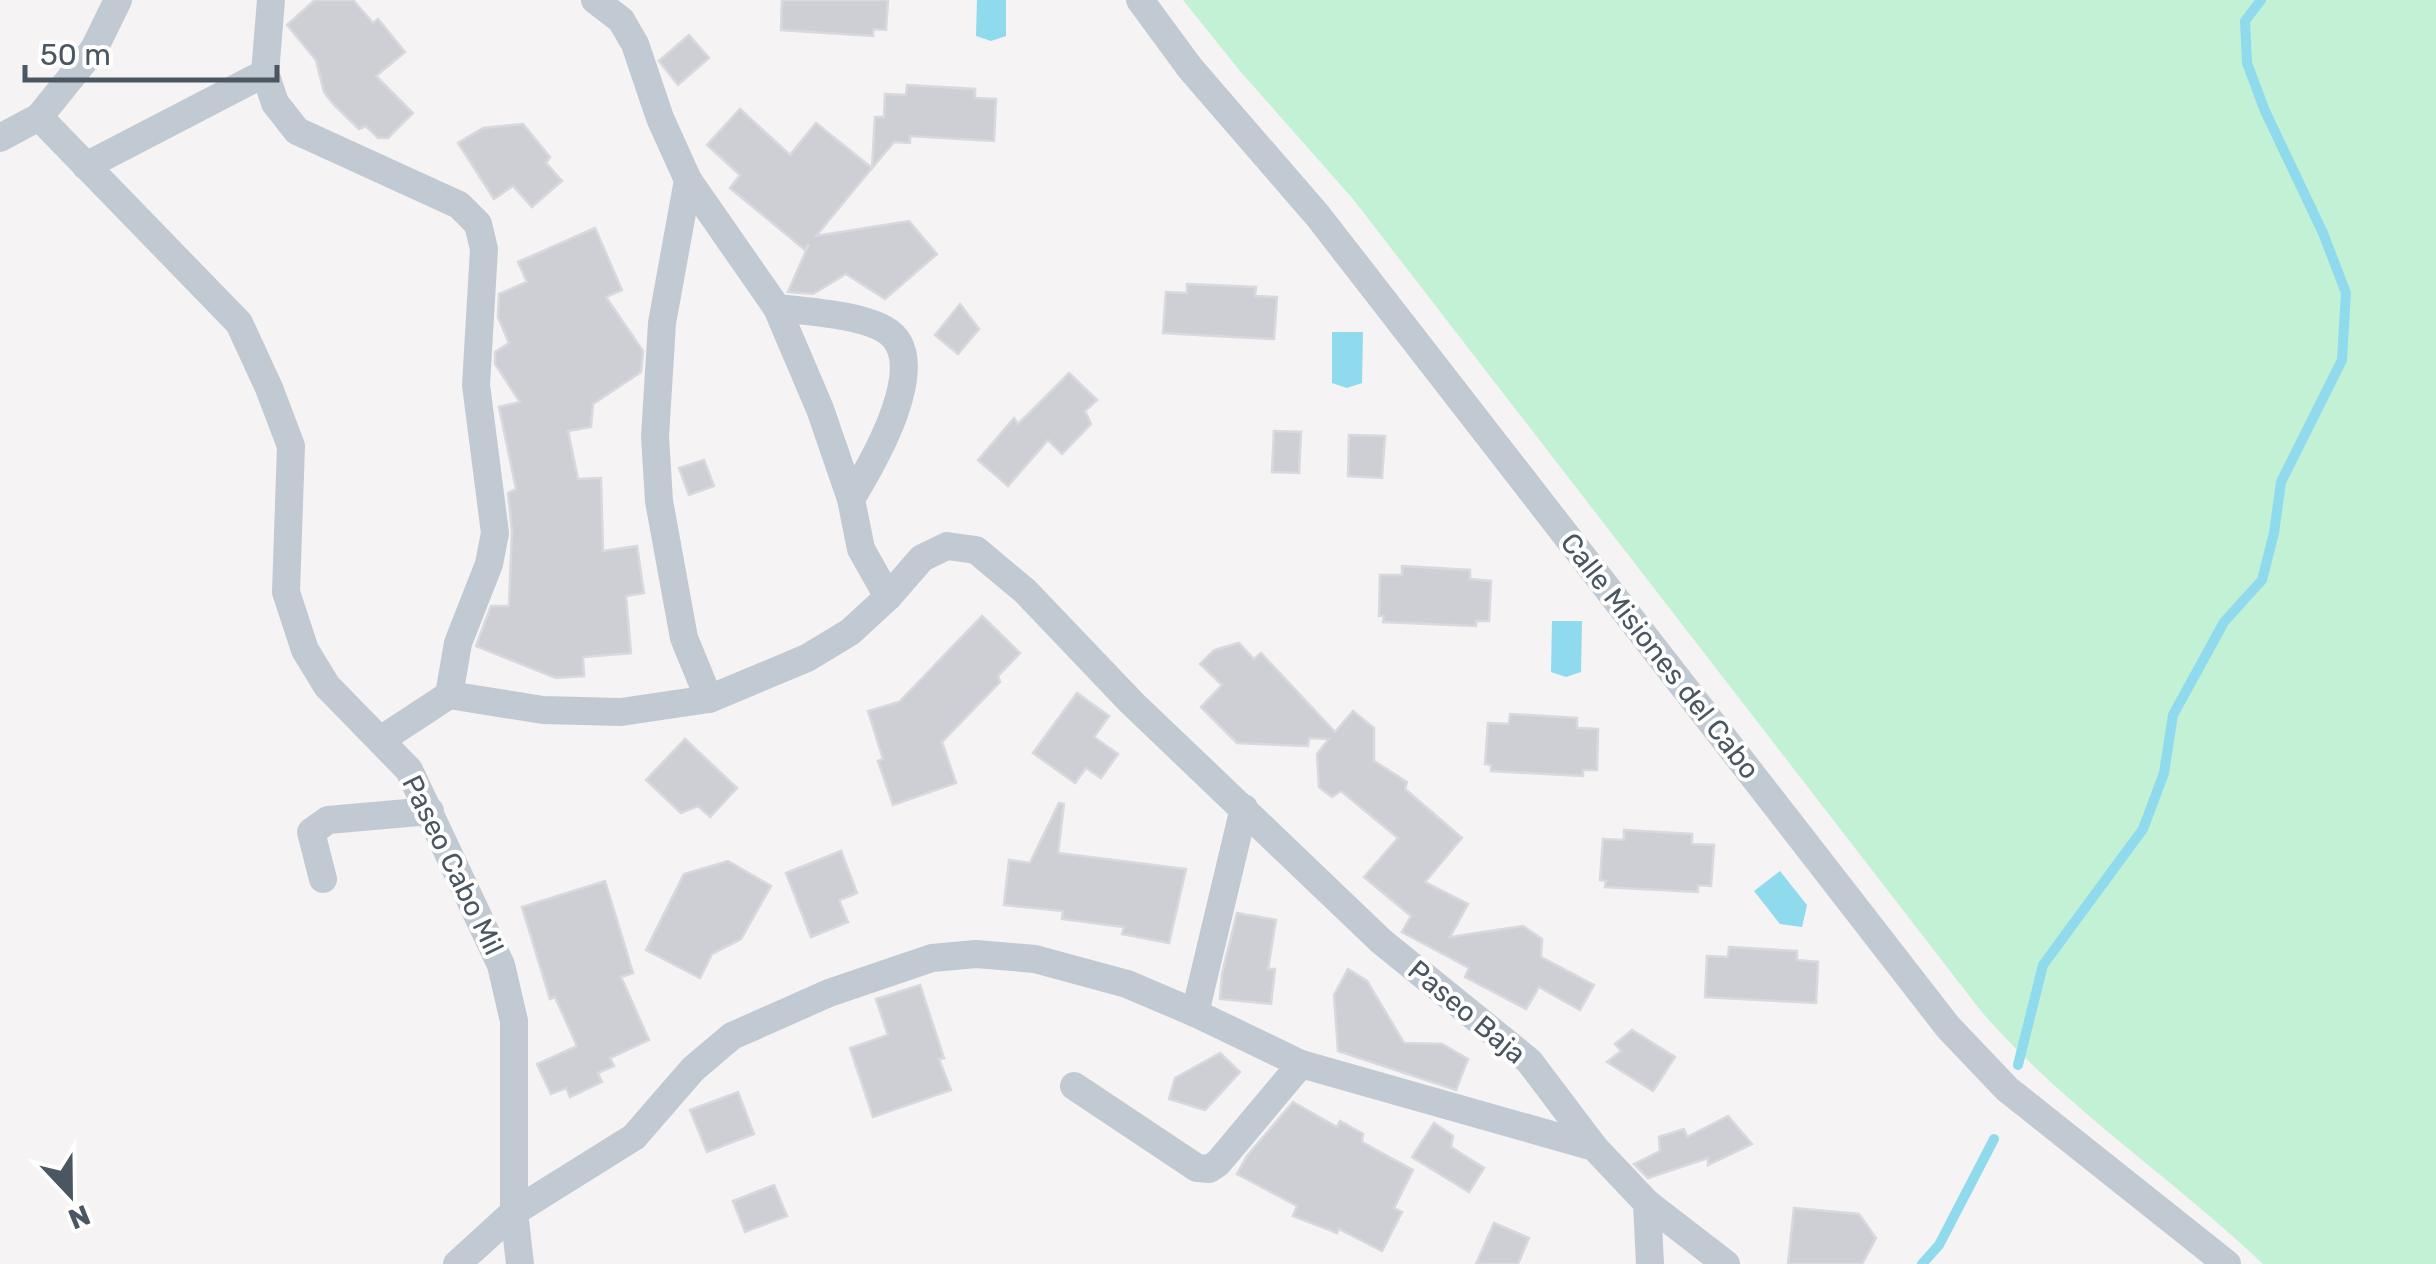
<svg xmlns="http://www.w3.org/2000/svg" width="2436" height="1264" font-family="Rubik,sans-serif">
<style>
.green{fill:#c3f1d5}
.water{fill:#90daee}
.lines{fill:none;stroke-linecap:round;stroke-linejoin:round}
.stream{stroke:#90daee;stroke-width:10}
.building{fill:#cdcfd5;stroke:#d7d9de;stroke-width:2.5}
.street{stroke:#c1cad2;stroke-width:28}
.labels{text-anchor:middle;dominant-baseline:central;stroke-width:8;stroke-linejoin:round;paint-order:stroke}
.street-label{font-size:28px;fill:#4a5661;stroke:#fff}
</style>
<rect width="100%" height="100%" fill="#f5f3f3"/>
<path class="green" d="M 1183,0 L 2436,0 L 2436,1264 L 2263,1264 C 2172,1177 2064,1107 1981,1011 L 1353,199 L 1240,71 Z"/>
<g class="water">
<path d="M 977,0 L 1006,0 L 1006,36 L 991,41 L 976,36 Z"/>
<path d="M 1332,332 L 1363,332 L 1362,383 L 1347,388 L 1332,383 Z"/>
<path d="M 1552,621 L 1582,621 L 1581,672 L 1566,677 L 1551,672 Z"/>
<path d="M 1780,871 L 1807,905 L 1802,927 L 1780,924 L 1754,891 Z"/>
</g>
<g class="lines">
<g class="stream">
<path d="M 2018,1065 L 2043,965 L 2143,829 L 2164,773 L 2173,715 L 2224,622 L 2262,580 L 2274,533 L 2281,482 L 2342,360 L 2346,293 L 2323,233 L 2265,111 L 2247,63 L 2245,21 L 2261,0"/>
<path d="M 1922,1264 L 1939,1245 L 1994,1139"/>
</g>
</g>
<g class="building">
<path d="M 315,0 L 353,0 L 373,23 L 378,19 L 405,52 L 376,76 L 413,113 L 388,138 L 378,138 L 366,126 L 359,129 L 334,105 L 324,92 L 316,60 L 287,25 Z"/>
<path d="M 782,0 L 888,0 L 886,30 L 873,29 L 873,36 L 781,30 Z"/>
<path d="M 689,35 L 709,58 L 678,85 L 659,61 Z"/>
<path d="M 907,85 L 975,89 L 975,98 L 996,99 L 994,141 L 910,136 L 910,143 L 894,142 L 872,168 L 875,117 L 884,117 L 885,94 L 906,95 Z"/>
<path d="M 740,109 L 790,155 L 816,123 L 872,168 L 816,236 L 909,221 L 937,254 L 885,299 L 846,274 L 813,294 L 788,292 L 809,244 L 805,250 L 730,188 L 740,175 L 707,145 Z"/>
<path d="M 523,124 L 550,157 L 546,163 L 562,181 L 532,207 L 513,186 L 494,199 L 458,143 L 483,128 Z"/>
<path d="M 595,228 L 622,290 L 606,297 L 643,351 L 641,372 L 593,404 L 591,427 L 568,431 L 578,479 L 601,478 L 603,551 L 637,546 L 644,593 L 626,596 L 631,653 L 583,657 L 584,676 L 556,678 L 476,646 L 491,606 L 509,606 L 512,531 L 508,493 L 516,489 L 499,407 L 520,402 L 495,364 L 495,352 L 509,343 L 498,317 L 499,294 L 527,282 L 518,262 Z"/>
<path d="M 1187,284 L 1256,287 L 1255,296 L 1277,297 L 1274,339 L 1163,333 L 1166,292 L 1187,293 Z"/>
<path d="M 960,304 L 979,329 L 958,354 L 935,335 Z"/>
<path d="M 1069,373 L 1097,400 L 1085,411 L 1091,424 L 1062,454 L 1048,440 L 1008,486 L 978,460 L 1014,418 L 1018,424 Z"/>
<path d="M 1274,431 L 1301,432 L 1299,473 L 1272,472 Z"/>
<path d="M 1349,435 L 1385,436 L 1382,478 L 1348,476 Z"/>
<path d="M 704,460 L 714,486 L 689,495 L 679,468 Z"/>
<path d="M 1402,566 L 1470,570 L 1470,579 L 1491,581 L 1489,621 L 1476,621 L 1476,626 L 1383,622 L 1384,616 L 1379,616 L 1380,575 L 1402,575 Z"/>
<path d="M 982,616 L 1020,653 L 998,676 L 1000,682 L 942,742 L 956,783 L 893,805 L 878,761 L 883,759 L 868,711 L 899,702 Z"/>
<path d="M 1239,643 L 1254,659 L 1261,653 L 1335,732 L 1353,711 L 1374,728 L 1374,761 L 1407,782 L 1405,789 L 1462,838 L 1425,882 L 1468,904 L 1450,937 L 1523,926 L 1542,939 L 1541,957 L 1594,985 L 1580,1010 L 1539,987 L 1526,1009 L 1465,977 L 1469,968 L 1402,932 L 1411,916 L 1364,877 L 1398,838 L 1341,791 L 1332,797 L 1319,787 L 1317,754 L 1329,739 L 1309,738 L 1308,746 L 1237,743 L 1201,707 L 1222,685 L 1200,664 L 1214,650 Z"/>
<path d="M 1077,693 L 1109,716 L 1094,737 L 1118,754 L 1101,778 L 1086,768 L 1075,783 L 1033,753 Z"/>
<path d="M 1510,714 L 1577,718 L 1577,728 L 1598,729 L 1597,770 L 1583,770 L 1583,776 L 1491,771 L 1491,765 L 1485,764 L 1488,723 L 1509,724 Z"/>
<path d="M 685,739 L 737,788 L 710,817 L 698,806 L 681,813 L 646,780 Z"/>
<path d="M 1059,803 L 1064,804 L 1058,853 L 1186,869 L 1169,943 L 1122,934 L 1124,927 L 1062,919 L 1063,911 L 1004,905 L 1009,860 L 1030,863 Z"/>
<path d="M 1624,830 L 1692,834 L 1692,844 L 1714,845 L 1711,886 L 1698,885 L 1698,892 L 1605,887 L 1606,881 L 1600,880 L 1603,839 L 1624,840 Z"/>
<path d="M 841,851 L 857,893 L 839,900 L 848,922 L 811,937 L 786,873 Z"/>
<path d="M 728,861 L 771,886 L 741,939 L 712,954 L 700,978 L 646,950 L 684,874 Z"/>
<path d="M 605,881 L 633,973 L 621,977 L 649,1040 L 610,1058 L 614,1066 L 598,1073 L 602,1082 L 570,1097 L 566,1088 L 551,1094 L 537,1064 L 577,1046 L 555,997 L 550,999 L 522,907 Z"/>
<path d="M 1237,913 L 1276,920 L 1268,969 L 1275,969 L 1271,1004 L 1220,999 L 1222,974 Z"/>
<path d="M 1729,947 L 1797,951 L 1797,960 L 1818,962 L 1816,1003 L 1705,997 L 1707,956 L 1728,957 Z"/>
<path d="M 1348,969 L 1367,981 L 1404,1043 L 1442,1044 L 1468,1059 L 1456,1090 L 1338,1051 L 1334,995 Z"/>
<path d="M 920,985 L 944,1058 L 939,1059 L 951,1090 L 873,1117 L 850,1048 L 888,1035 L 876,999 Z"/>
<path d="M 1632,1030 L 1675,1057 L 1653,1091 L 1607,1062 L 1621,1051 L 1615,1044 Z"/>
<path d="M 1220,1053 L 1240,1072 L 1205,1110 L 1169,1099 L 1175,1078 Z"/>
<path d="M 738,1092 L 754,1134 L 707,1152 L 690,1110 Z"/>
<path d="M 1293,1102 L 1337,1127 L 1340,1121 L 1363,1134 L 1362,1142 L 1413,1170 L 1394,1208 L 1402,1212 L 1382,1251 L 1339,1229 L 1337,1233 L 1293,1216 L 1297,1206 L 1237,1174 L 1247,1156 Z"/>
<path d="M 1728,1116 L 1752,1144 L 1708,1165 L 1708,1158 L 1648,1178 L 1634,1164 L 1660,1151 L 1659,1137 L 1684,1129 L 1687,1137 Z"/>
<path d="M 1434,1123 L 1453,1136 L 1451,1147 L 1484,1168 L 1469,1192 L 1412,1157 Z"/>
<path d="M 774,1185 L 787,1216 L 745,1232 L 733,1201 Z"/>
<path d="M 1794,1208 L 1859,1214 L 1876,1238 L 1862,1264 L 1788,1264 Z"/>
<path d="M 1494,1223 L 1529,1238 L 1518,1264 L 1476,1264 Z"/>
</g>
<g class="lines">
<g class="street">
<path d="M 271,0 L 265,73 L 275,103 L 297,131 L 459,205 L 478,224 L 484,249 L 476,385 L 495,533 L 489,564 L 458,643 L 449,695"/>
<path d="M 595,0 L 621,20 L 635,44 L 660,118 L 688,180 L 777,308 L 820,409 L 851,499 L 861,549 L 888,597"/>
<path d="M 1140,0 L 1190,68 L 1318,216 L 1948,1027 L 2007,1089 L 2227,1264"/>
<path d="M 39,117 L 239,323 L 269,388 L 291,446 L 286,592 L 305,650 L 327,686 L 409,770 L 501,965 L 514,1021 L 514,1212 L 520,1264"/>
<path d="M 0,138 L 39,117 L 94,49 L 118,0"/>
<path d="M 86,166 L 265,73"/>
<path d="M 688,180 L 662,323 L 655,437 L 659,501 L 684,638 L 709,699"/>
<path d="M 777,308 C 806,311 859,315 884,329 C 936,358 871,466 851,499"/>
<path d="M 382,739 L 449,695 L 543,710 L 621,712 L 709,699 L 807,658 L 850,632 L 888,597 L 922,558 L 947,546 L 976,550 L 1025,591 L 1131,702 L 1381,941 L 1529,1061 L 1594,1147 L 1647,1203 L 1726,1264"/>
<path d="M 323,879 L 311,832 L 328,820 L 430,811"/>
<path d="M 1195,1013 L 1244,808"/>
<path d="M 1074,1086 L 1197,1168 L 1209,1169 L 1218,1163 L 1301,1064"/>
<path d="M 1647,1203 L 1650,1264"/>
<path d="M 457,1264 L 514,1212 L 634,1137 L 693,1069 L 732,1036 L 829,993 L 932,958 L 976,954 L 1035,959 L 1127,984 L 1195,1013 L 1301,1064 L 1594,1147"/>
</g>
</g>
<g class="labels">
<g class="street-label">
<text transform="translate(1660 656) rotate(52)">Calle Misiones del Cabo</text>
<text transform="translate(453 865) rotate(64)">Paseo Cabo Mil</text>
<text transform="translate(1467 1012) rotate(40)">Paseo Baja</text>
</g>
</g>
<g transform="translate(70 1194) rotate(158)" stroke="#ffffff" stroke-width="8" paint-order="stroke">
<path d="M0-8L18 38L0 25L-18 38Z" fill="#4a5661"/>
<text y="-15" font-size="28" font-weight="bold" text-anchor="middle" fill="#4a5661">N</text>
</g>
<path d="M25 65v15h252v-15" fill="none" stroke="#4a5661" stroke-width="5"/>
<text x="40" y="65" font-size="30" fill="#4a5661" stroke="#ffffff" stroke-width="8" paint-order="stroke">50 m</text>
</svg>
